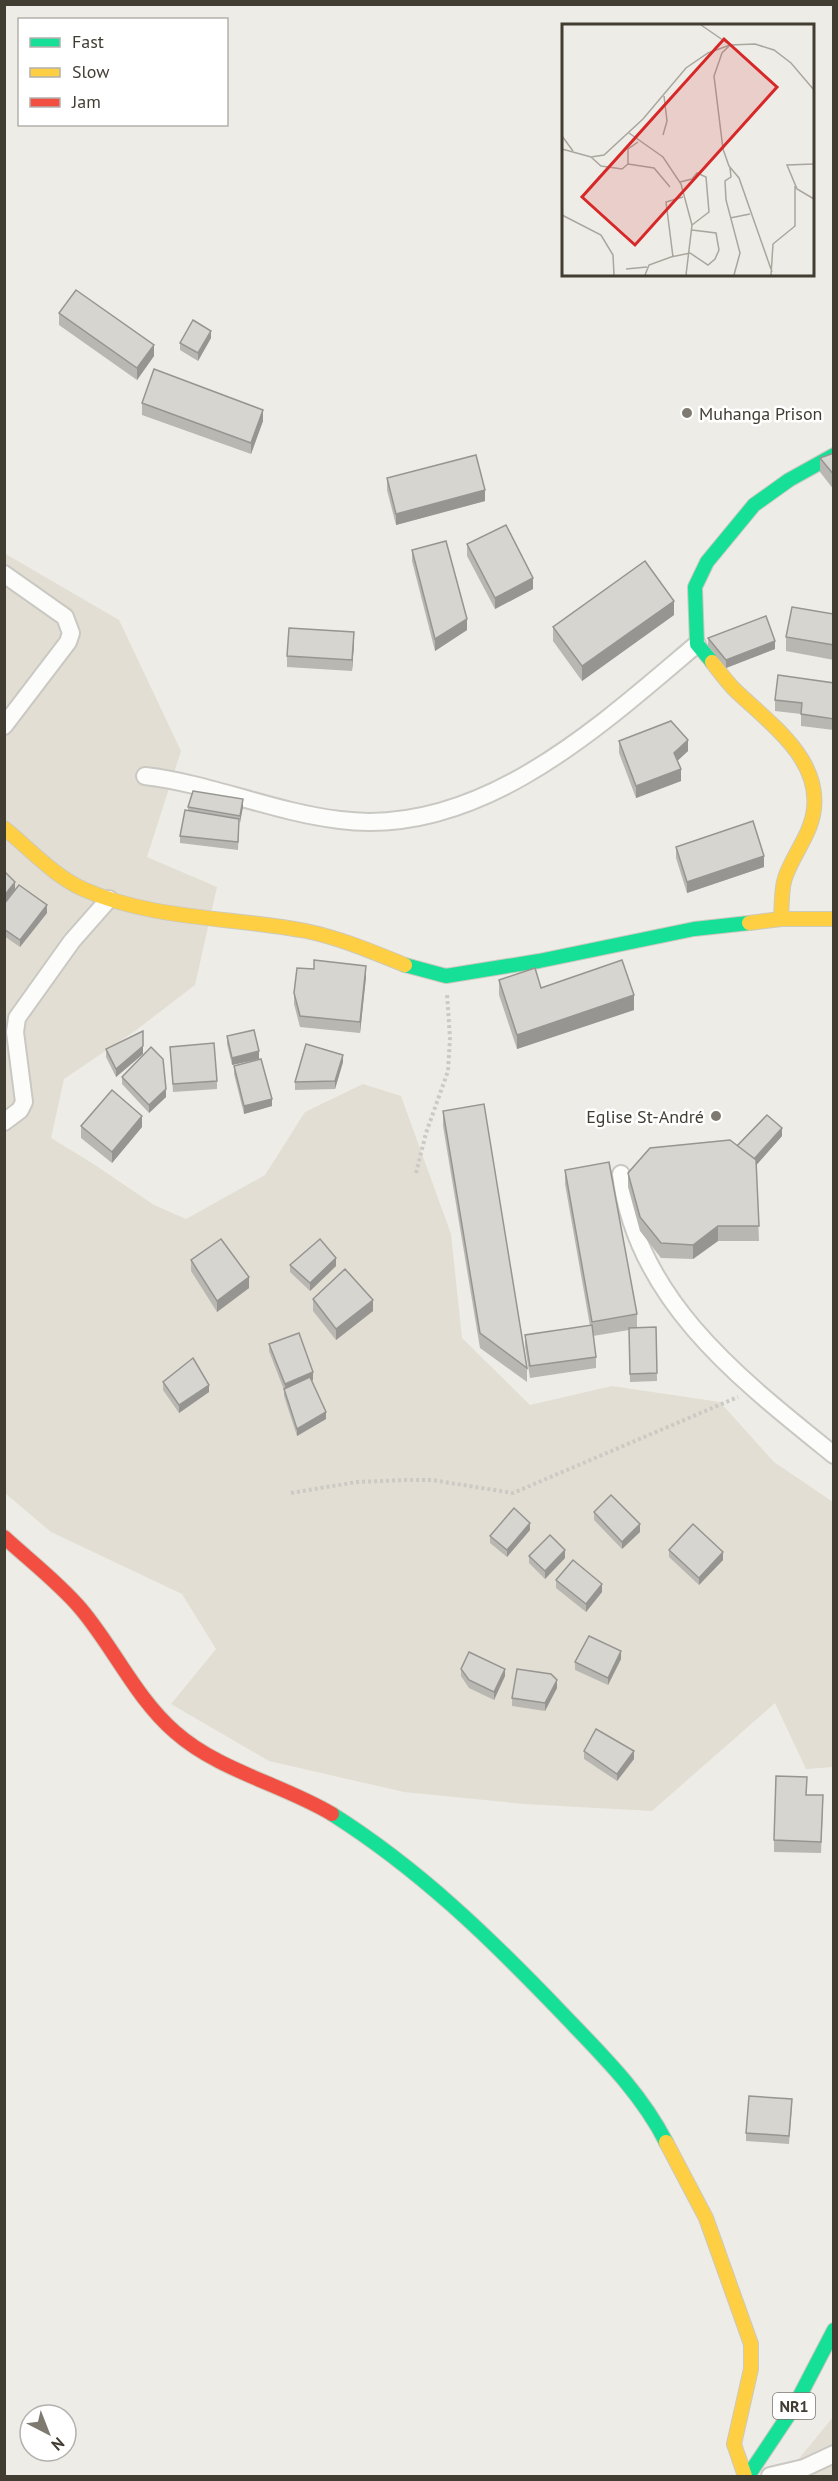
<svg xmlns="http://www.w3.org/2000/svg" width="838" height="2481" font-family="'PT Sans',sans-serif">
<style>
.residential{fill:#e2ded3}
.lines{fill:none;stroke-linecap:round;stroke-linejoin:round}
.street-casing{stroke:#cac8c2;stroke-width:20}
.fast-casing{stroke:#ccc9bd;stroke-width:16}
.slow-casing{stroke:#ccc9bd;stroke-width:16}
.jam-casing{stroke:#ccc9bd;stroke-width:16}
.path{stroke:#cccac5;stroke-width:4;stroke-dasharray:3 3;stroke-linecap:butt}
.street{stroke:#fcfcfb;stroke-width:16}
.fast{stroke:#16e098;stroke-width:14}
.slow{stroke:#ffcf43;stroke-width:14}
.jam{stroke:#f24e42;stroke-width:14}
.wall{fill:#b9b7b2}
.shaded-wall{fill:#969591}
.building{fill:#d7d5cf;stroke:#969591;stroke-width:1.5}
.poi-dot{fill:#7e7a72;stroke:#fff;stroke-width:2}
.labels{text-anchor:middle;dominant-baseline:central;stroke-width:5;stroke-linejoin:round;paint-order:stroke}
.shield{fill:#fff;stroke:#7b7770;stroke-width:1.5}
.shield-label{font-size:16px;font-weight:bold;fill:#423d33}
.poi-label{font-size:18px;fill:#423d33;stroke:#fff;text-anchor:start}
.inset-road{fill:none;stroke:#a9a69e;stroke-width:1.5}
.view{fill:#d62828;fill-opacity:0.15;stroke:#d62828;stroke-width:3}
.inset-edge{fill:none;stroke:#423d33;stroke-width:3}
</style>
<rect width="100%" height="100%" fill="#eeece6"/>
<g class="residential">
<path d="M 4,553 L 119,620 L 181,751 L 147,857 L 217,887 L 195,985 L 135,1031 L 64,1079 L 51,1138 L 92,1163 L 154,1205 L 186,1219 L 265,1175 L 305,1112 L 363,1084 L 401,1096 L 451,1234 L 462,1338 L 530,1405 L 612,1386 L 720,1402 L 774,1462 L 833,1502 L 833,1767 L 806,1769 L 775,1703 L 652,1811 L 524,1804 L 404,1792 L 269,1761 L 171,1704 L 216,1649 L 182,1594 L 51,1532 L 5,1493 Z"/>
<path d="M 833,2417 L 833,2476 L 785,2476 Z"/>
</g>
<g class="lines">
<g class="street-casing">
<g id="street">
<path d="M 4,574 L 65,617 L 71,633 L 68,642 L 4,726"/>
<path d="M 145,776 C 212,784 273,812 340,820 C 479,838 599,727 697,644"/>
<path d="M 4,1122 L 20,1110 L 24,1102 L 15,1032 L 17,1018 L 72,941 L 109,899"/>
<path d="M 621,1174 C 636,1300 741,1380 834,1455"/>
<path d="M 770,2476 L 804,2468 L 834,2454"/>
</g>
</g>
<g class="fast-casing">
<g id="fast">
<path d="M 712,662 L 697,644 L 695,587 L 707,562 L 754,505 L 789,480 L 834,455"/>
<path d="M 405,965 L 446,976 L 539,961 L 694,929 L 749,923"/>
<path d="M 332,1814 C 419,1869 489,1937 560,2011 C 600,2053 640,2091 666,2142"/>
<path d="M 748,2476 L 794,2407 L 834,2330"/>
</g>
</g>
<g class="slow-casing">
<g id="slow">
<path d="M 712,662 C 719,671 727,682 735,690 C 768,722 820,757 814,809 C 811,835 793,854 785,878 C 781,890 782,906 781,919"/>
<path d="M 4,828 C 29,848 54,876 83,889 C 152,920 233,917 306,931 C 340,938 373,952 405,965"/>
<path d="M 749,923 L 781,919 L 834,919"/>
<path d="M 666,2142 L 706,2218 L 751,2344 L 751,2369 L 734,2444 L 745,2476"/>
</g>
</g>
<g class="jam-casing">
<path id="jam" d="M 4,1537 C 29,1560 59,1583 81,1609 C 114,1648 135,1697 175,1732 C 219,1771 282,1784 332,1814"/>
</g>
<g class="path">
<path d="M 416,1173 L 426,1133 L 448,1071 L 450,1038 L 447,994"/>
<path d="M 291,1493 L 357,1482 L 406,1480 L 432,1480 L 513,1493 L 738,1397"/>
</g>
<use href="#street" class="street"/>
<use href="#fast" class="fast"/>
<use href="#slow" class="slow"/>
<use href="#jam" class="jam"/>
</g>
<g class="wall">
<path d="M 59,313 L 154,356 L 137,380 L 59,325 Z"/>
<path d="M 211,338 L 198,361 L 180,350 L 180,343 Z"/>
<path d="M 142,403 L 263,421 L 251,454 L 142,415 Z"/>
<path d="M 834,453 L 834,490 L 820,472 L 820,458 Z"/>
<path d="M 387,478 L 485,501 L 396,525 L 387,490 Z"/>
<path d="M 467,544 L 533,589 L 495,609 L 467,556 Z"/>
<path d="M 412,550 L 467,630 L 435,651 L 412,561 Z"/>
<path d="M 834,612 L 834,660 L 786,651 L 786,637 L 833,614 Z"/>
<path d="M 674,615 L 582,681 L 553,641 L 553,627 Z"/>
<path d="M 708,638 L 775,649 L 726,668 L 708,646 Z"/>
<path d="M 354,643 L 352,671 L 287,667 L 287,656 Z"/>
<path d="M 834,683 L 834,730 L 801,726 L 801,714 L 775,711 L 775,700 Z"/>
<path d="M 619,741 L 688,751 L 677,761 L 681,781 L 636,798 L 619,753 Z"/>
<path d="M 188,807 L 243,807 L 239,823 L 238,850 L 180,843 L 180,836 L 188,811 Z"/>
<path d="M 676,847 L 764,867 L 687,893 L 676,858 Z"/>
<path d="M 4,871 L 15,889 L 47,913 L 20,947 L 4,936 Z"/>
<path d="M 314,969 L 366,977 L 360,1033 L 300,1027 L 294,1004 L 294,993 Z"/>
<path d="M 499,980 L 541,988 L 634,1010 L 517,1049 L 499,995 Z"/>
<path d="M 227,1036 L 259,1059 L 232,1065 L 227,1044 Z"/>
<path d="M 170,1047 L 217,1081 L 217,1089 L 173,1092 Z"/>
<path d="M 106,1049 L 143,1054 L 116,1077 L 106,1057 Z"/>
<path d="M 343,1062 L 335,1089 L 295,1090 L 295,1082 Z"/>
<path d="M 234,1066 L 272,1106 L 244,1114 L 234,1074 Z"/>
<path d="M 122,1077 L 166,1097 L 149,1113 L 122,1084 Z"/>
<path d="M 443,1111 L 527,1368 L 527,1382 L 480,1348 L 443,1126 Z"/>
<path d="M 81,1126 L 142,1127 L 112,1163 L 81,1138 Z"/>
<path d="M 782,1136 L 756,1165 L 759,1241 L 718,1241 L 693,1259 L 661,1258 L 640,1231 L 628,1187 L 628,1173 Z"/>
<path d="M 565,1170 L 637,1314 L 637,1328 L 656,1327 L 657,1381 L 630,1382 L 629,1330 L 593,1336 L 596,1357 L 596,1368 L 530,1378 L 525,1346 L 525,1335 L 590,1326 L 565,1184 Z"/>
<path d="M 191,1260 L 249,1288 L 217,1312 L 191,1271 Z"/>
<path d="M 290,1265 L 336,1266 L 310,1291 L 290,1272 Z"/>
<path d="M 313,1299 L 373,1311 L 336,1340 L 313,1311 Z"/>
<path d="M 269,1344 L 313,1380 L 312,1381 L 326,1419 L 297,1436 L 284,1396 L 284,1390 L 269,1351 Z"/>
<path d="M 163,1382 L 209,1392 L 179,1413 L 163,1390 Z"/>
<path d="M 594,1512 L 640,1532 L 622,1549 L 594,1520 Z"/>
<path d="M 530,1530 L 507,1557 L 490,1543 L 490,1536 Z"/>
<path d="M 669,1550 L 723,1560 L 699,1585 L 669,1557 Z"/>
<path d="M 529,1556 L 565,1558 L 545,1579 L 529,1563 Z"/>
<path d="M 556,1580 L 602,1592 L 586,1612 L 556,1588 Z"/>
<path d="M 621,1659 L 608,1685 L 575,1670 L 575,1662 Z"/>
<path d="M 461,1669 L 505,1676 L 494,1700 L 469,1688 L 461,1676 Z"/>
<path d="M 557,1688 L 545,1711 L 512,1706 L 512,1698 Z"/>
<path d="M 584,1751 L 634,1759 L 617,1781 L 584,1759 Z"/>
<path d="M 806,1795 L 823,1807 L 821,1853 L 774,1852 L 774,1840 Z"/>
<path d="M 792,2106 L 789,2144 L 746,2141 L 746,2133 Z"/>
</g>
<g class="shaded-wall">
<path d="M 211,331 L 211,338 L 198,361 L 198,353 Z"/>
<path d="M 154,345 L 154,356 L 137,380 L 137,368 Z"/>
<path d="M 263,410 L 263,421 L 251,454 L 251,443 Z"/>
<path d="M 485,490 L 485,501 L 396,525 L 396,514 Z"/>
<path d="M 533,578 L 533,589 L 495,609 L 495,598 Z"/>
<path d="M 674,601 L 674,615 L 582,681 L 582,666 Z"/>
<path d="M 467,619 L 467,630 L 435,651 L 435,639 Z"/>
<path d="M 354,632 L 354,643 L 352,671 L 352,660 Z"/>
<path d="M 775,641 L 775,649 L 726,668 L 726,660 Z"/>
<path d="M 688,740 L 688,751 L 674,764 L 674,753 Z"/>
<path d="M 681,769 L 681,781 L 636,798 L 636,786 Z"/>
<path d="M 243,799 L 243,807 L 240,823 L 240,816 Z"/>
<path d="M 764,856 L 764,867 L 687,893 L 687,882 Z"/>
<path d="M 15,882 L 15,889 L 4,904 L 4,896 Z"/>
<path d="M 47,905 L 47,913 L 20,947 L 20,940 Z"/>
<path d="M 366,966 L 366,977 L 360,1033 L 360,1022 Z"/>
<path d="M 634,995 L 634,1010 L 517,1049 L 517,1035 Z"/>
<path d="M 143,1046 L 143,1054 L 116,1077 L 116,1069 Z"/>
<path d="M 259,1051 L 259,1059 L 232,1065 L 232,1058 Z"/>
<path d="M 343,1055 L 343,1062 L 335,1089 L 335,1081 Z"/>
<path d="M 166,1089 L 166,1097 L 149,1113 L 149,1105 Z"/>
<path d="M 272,1099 L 272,1106 L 244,1114 L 244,1106 Z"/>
<path d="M 142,1116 L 142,1127 L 112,1163 L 112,1152 Z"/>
<path d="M 782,1128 L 782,1136 L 752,1170 L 752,1162 Z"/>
<path d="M 718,1226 L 718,1241 L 693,1259 L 693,1245 Z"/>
<path d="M 336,1258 L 336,1266 L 310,1291 L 310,1283 Z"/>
<path d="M 249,1277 L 249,1288 L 217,1312 L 217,1301 Z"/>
<path d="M 373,1300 L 373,1311 L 336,1340 L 336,1329 Z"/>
<path d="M 313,1372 L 313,1380 L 285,1392 L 285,1384 Z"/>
<path d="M 209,1385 L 209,1392 L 179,1413 L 179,1405 Z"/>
<path d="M 326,1412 L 326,1419 L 297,1436 L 297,1429 Z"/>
<path d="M 530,1523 L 530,1530 L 507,1557 L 507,1550 Z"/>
<path d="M 640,1524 L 640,1532 L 622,1549 L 622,1542 Z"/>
<path d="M 565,1550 L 565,1558 L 545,1579 L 545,1571 Z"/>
<path d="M 723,1552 L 723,1560 L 699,1585 L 699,1578 Z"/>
<path d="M 602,1584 L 602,1592 L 586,1612 L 586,1604 Z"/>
<path d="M 621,1651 L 621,1659 L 608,1685 L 608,1678 Z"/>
<path d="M 505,1669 L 505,1676 L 494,1700 L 494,1692 Z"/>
<path d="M 557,1680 L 557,1688 L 545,1711 L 545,1703 Z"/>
<path d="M 634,1751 L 634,1759 L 617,1781 L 617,1774 Z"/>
</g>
<g class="building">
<path d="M 76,290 L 154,345 L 137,368 L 59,313 Z"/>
<path d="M 193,320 L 211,331 L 198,353 L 180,343 Z"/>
<path d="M 154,369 L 263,410 L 251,443 L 142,403 Z"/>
<path d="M 834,453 L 834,475 L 820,458 Z"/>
<path d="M 476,455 L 485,490 L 396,514 L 387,478 Z"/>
<path d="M 506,525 L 533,578 L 495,598 L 467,544 Z"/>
<path d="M 446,541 L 467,619 L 435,639 L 412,550 Z"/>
<path d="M 645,561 L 674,601 L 582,666 L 553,627 Z"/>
<path d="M 792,607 L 833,614 L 834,612 L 834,645 L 786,637 Z"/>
<path d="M 766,616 L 775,641 L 726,660 L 708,638 Z"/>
<path d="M 289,628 L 354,632 L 352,660 L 287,656 Z"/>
<path d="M 778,675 L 834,683 L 834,719 L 801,714 L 802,703 L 775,700 Z"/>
<path d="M 671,721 L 688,740 L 674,753 L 681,769 L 636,786 L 619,741 Z"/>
<path d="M 193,791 L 243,799 L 240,816 L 188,807 Z"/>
<path d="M 185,810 L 239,819 L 238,842 L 180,836 Z"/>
<path d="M 753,821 L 764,856 L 687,882 L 676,847 Z"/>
<path d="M 4,871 L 15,882 L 4,896 Z"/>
<path d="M 19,885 L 47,905 L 20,940 L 4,929 L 4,904 Z"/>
<path d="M 314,960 L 366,966 L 360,1022 L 300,1016 L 294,993 L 297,968 L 314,969 Z"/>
<path d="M 622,960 L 634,995 L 517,1035 L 499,980 L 535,968 L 541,988 Z"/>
<path d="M 254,1030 L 259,1051 L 232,1058 L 227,1036 Z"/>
<path d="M 143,1031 L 143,1046 L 116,1069 L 106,1049 Z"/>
<path d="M 214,1043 L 217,1081 L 173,1084 L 170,1047 Z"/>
<path d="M 306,1044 L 343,1055 L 335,1081 L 295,1082 Z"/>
<path d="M 151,1047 L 163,1059 L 166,1089 L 149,1105 L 122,1077 Z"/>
<path d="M 261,1059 L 272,1099 L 244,1106 L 234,1066 Z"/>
<path d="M 112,1090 L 142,1116 L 112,1152 L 81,1126 Z"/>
<path d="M 484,1104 L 527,1368 L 480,1333 L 443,1111 Z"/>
<path d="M 767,1115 L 782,1128 L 754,1159 L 737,1146 Z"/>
<path d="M 730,1140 L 756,1160 L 759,1226 L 718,1226 L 693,1245 L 661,1243 L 640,1217 L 628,1173 L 650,1148 Z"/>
<path d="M 609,1162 L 637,1314 L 592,1322 L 565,1170 Z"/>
<path d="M 221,1239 L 249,1277 L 217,1301 L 191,1260 Z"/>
<path d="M 320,1239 L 336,1258 L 310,1283 L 290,1265 Z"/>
<path d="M 345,1269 L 373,1300 L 336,1329 L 313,1299 Z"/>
<path d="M 592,1325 L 596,1357 L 530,1366 L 525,1335 Z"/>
<path d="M 656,1327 L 657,1373 L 630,1374 L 629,1328 Z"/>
<path d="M 299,1333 L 313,1372 L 285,1384 L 269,1344 Z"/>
<path d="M 193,1358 L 209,1385 L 179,1405 L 163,1382 Z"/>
<path d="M 310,1377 L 326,1412 L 297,1429 L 284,1389 Z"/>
<path d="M 611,1495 L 640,1524 L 622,1542 L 594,1512 Z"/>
<path d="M 514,1508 L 530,1523 L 507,1550 L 490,1536 Z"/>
<path d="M 693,1524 L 723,1552 L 699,1578 L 669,1550 Z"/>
<path d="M 550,1535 L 565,1550 L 545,1571 L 529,1556 Z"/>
<path d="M 573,1560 L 602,1584 L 586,1604 L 556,1580 Z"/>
<path d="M 589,1636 L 621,1651 L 608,1678 L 575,1662 Z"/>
<path d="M 469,1652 L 505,1669 L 494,1692 L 469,1680 L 461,1669 Z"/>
<path d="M 517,1669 L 551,1674 L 557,1680 L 545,1703 L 512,1698 Z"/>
<path d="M 596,1729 L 634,1751 L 617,1774 L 584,1751 Z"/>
<path d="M 776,1776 L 807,1777 L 806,1795 L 823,1795 L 821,1842 L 774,1840 Z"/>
<path d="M 749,2096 L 792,2099 L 789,2136 L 746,2133 Z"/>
</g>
<g class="poi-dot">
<circle cx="687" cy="413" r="6"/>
<circle cx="716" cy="1116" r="6"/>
</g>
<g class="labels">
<rect class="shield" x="773" y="2393" width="42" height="26" rx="4.5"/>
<g class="shield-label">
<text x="794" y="2406">NR1</text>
</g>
<g class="poi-label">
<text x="699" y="413">Muhanga Prison</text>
<text x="704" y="1116" text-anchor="end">Eglise St-André</text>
</g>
</g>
<g transform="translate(562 24)">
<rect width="252" height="252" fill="#eeece6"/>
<path class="inset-road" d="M 139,1 L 168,21 L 160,29 L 152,52 L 161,125 L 167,142 L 177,154 L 210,248M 67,109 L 101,133 L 119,160 L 130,201 L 124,251M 101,111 L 105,97 L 102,72M 0,112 L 11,127M 0,125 L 29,133 L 42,131 L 81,95 L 124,44 L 146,29 L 168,21 L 193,20 L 212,26 L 229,39 L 252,66M 29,133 L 39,142 L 60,145 L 66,140 L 66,125 L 76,118M 66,140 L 92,144 L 108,163M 252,140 L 225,141 L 235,165 L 252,175M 168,144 L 169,153 L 163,157 L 164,176 L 178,229 L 172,251M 118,158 L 130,155 L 135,149 L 144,153 L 147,188 L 130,201M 0,191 L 39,211 L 51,231 L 52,251M 168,194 L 188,190M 111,233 L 104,178 L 121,173M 64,245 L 85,243M 83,251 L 87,241 L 109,233 L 128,229 L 146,241 L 153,235 L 157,226 L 154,209 L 130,206M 209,251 L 211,220 L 233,202 L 233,162"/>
<path class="view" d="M 162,15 L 215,63 L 73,221 L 20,173 Z"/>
<rect width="252" height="252" class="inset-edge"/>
</g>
<rect width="838" height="2481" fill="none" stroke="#423d33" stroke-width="12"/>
<rect x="18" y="18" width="210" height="108" fill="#ffffff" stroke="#b3b1ad" stroke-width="1.5"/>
<rect x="30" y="38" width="30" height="9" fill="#16e098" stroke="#b3b1ad" stroke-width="1.5"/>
<text x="72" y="48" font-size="18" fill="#423d33">Fast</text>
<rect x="30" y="68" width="30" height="9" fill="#ffcf43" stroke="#b3b1ad" stroke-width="1.5"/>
<text x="72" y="78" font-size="18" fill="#423d33">Slow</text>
<rect x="30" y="98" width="30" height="9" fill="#f24e42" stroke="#b3b1ad" stroke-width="1.5"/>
<text x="72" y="108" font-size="18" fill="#423d33">Jam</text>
<g transform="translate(48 2433) rotate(138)"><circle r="28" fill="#ffffff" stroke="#b3b1ad" stroke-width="1.5"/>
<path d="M0-4.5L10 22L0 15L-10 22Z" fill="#7e7a72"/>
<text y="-9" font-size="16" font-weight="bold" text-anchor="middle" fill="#423d33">N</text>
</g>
</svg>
